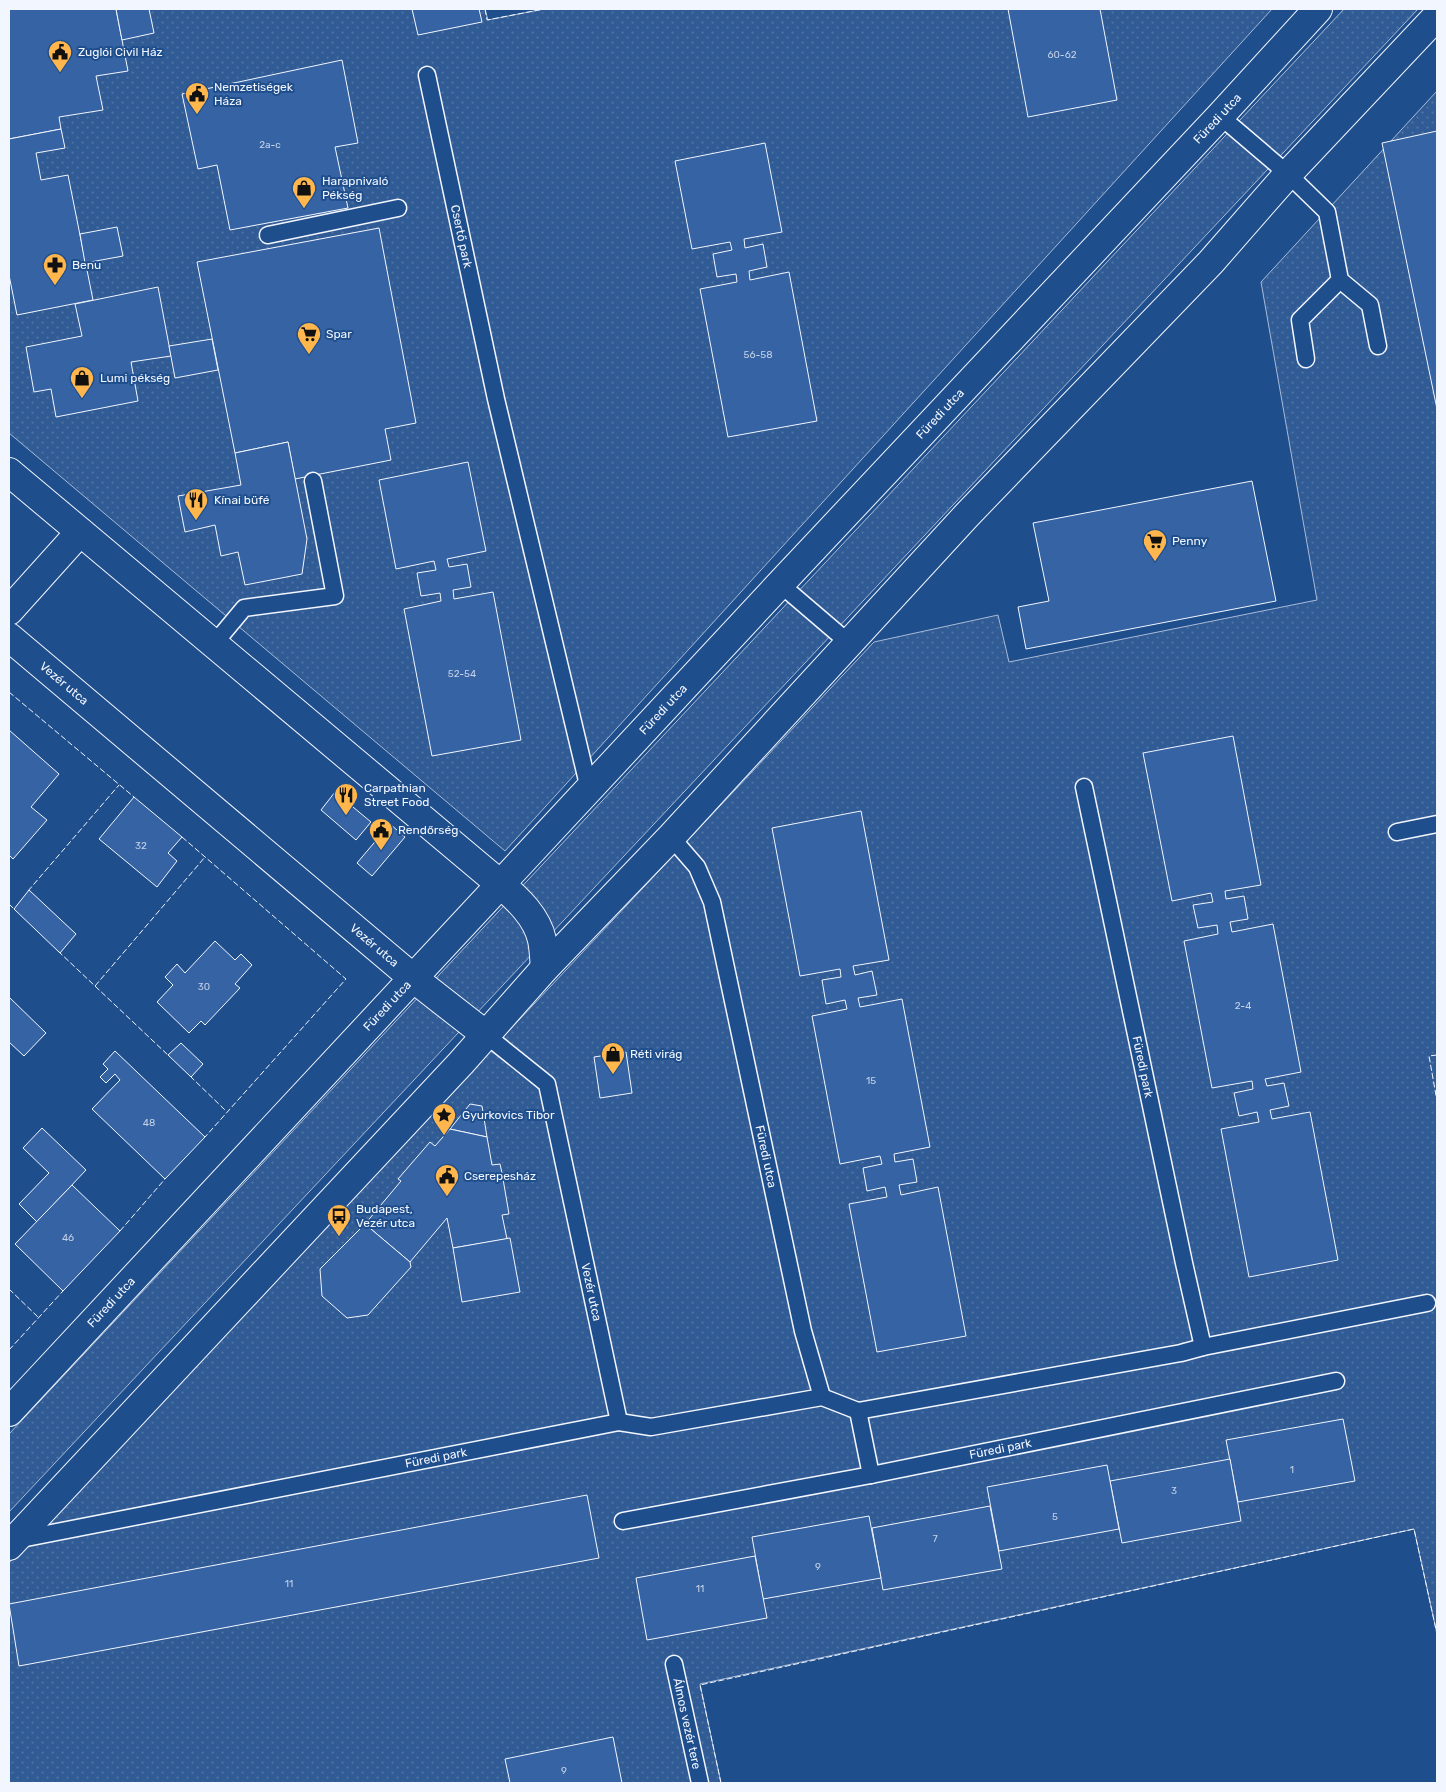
<svg xmlns="http://www.w3.org/2000/svg" width="1446" height="1792" font-family="Rubik,sans-serif">
<style>
.grass{fill:url(#grass-dots);stroke:#a8bbd7}
.building{fill:#3563a3;stroke:#f2f6ff}
.lines{fill:none;stroke-linecap:round;stroke-linejoin:round}
.service-casing{stroke:#f2f6ff;stroke-width:19}
.minor-casing{stroke:#f2f6ff;stroke-width:30}
.tertiary-casing{stroke:#f2f6ff;stroke-width:30}
.secondary-casing{stroke:#f2f6ff;stroke-width:30}
.service{stroke:#1f4e8c;stroke-width:16}
.minor{stroke:#1f4e8c;stroke-width:28}
.tertiary{stroke:#1f4e8c;stroke-width:28}
.secondary{stroke:#1f4e8c;stroke-width:28}
.fence{stroke:#f2f6ff;stroke-width:1;stroke-dasharray:6 2.5;stroke-linecap:butt}
.labels{text-anchor:middle;dominant-baseline:central;stroke-width:4;stroke-linejoin:round;paint-order:stroke}
.number-label{font-size:10px;fill:#c3d1e8}
.poi-label{font-size:12px;fill:#f2f6ff;stroke:#1f4e8c;text-anchor:start}
.street-label{font-size:12px;fill:#f2f6ff;stroke:#1f4e8c}
</style>
<defs>
<pattern id="grass-dots" width="8" height="8" patternUnits="userSpaceOnUse" patternTransform="scale(1.25)"><rect width="8" height="8" fill="#305b95"/><path d="M2 2h.1M6 6h.1" fill="none" stroke="#4e73a5" stroke-width="1.8" stroke-linecap="round"/></pattern>
</defs>
<rect width="100%" height="100%" fill="#1f4e8c"/>
<g class="grass">
<path d="M 9,9 L 485,9 L 488,20 L 544,9 L 1272,9 L 505,851 L 9,433 Z"/>
<path d="M 1344,9 L 1418,9 L 9,1512 L 9,1434 Z"/>
<path d="M 1437,91 L 1437,1634 L 1414,1529 L 700,1684 L 721,1783 L 9,1783 L 9,1563 L 874,642 L 998,615 L 1009,662 L 1317,600 L 1261,282 Z"/>
</g>
<g class="building">
<path d="M 9,9 L 116,9 L 128,71 L 96,76 L 103,110 L 59,117 L 61,129 L 9,139 Z"/>
<path d="M 116,9 L 149,9 L 154,33 L 122,40 Z"/>
<path d="M 412,9 L 479,9 L 482,22 L 418,35 Z"/>
<path d="M 1008,9 L 1100,9 L 1117,100 L 1028,117 Z"/>
<path d="M 342,60 L 358,143 L 335,147 L 348,208 L 230,230 L 217,165 L 198,169 L 182,94 Z"/>
<path d="M 61,129 L 65,148 L 36,153 L 41,180 L 68,175 L 93,300 L 17,315 L 9,275 L 9,139 Z"/>
<path d="M 1437,131 L 1437,409 L 1382,143 Z"/>
<path d="M 765,143 L 782,232 L 744,239 L 745,248 L 763,244 L 767,267 L 749,271 L 750,280 L 789,272 L 817,421 L 728,437 L 700,289 L 737,282 L 736,274 L 717,277 L 713,254 L 732,250 L 730,242 L 692,249 L 675,161 Z"/>
<path d="M 117,227 L 123,256 L 85,263 L 80,234 Z"/>
<path d="M 379,228 L 416,423 L 385,429 L 391,460 L 295,479 L 288,442 L 235,453 L 197,262 Z"/>
<path d="M 158,287 L 171,356 L 131,362 L 138,401 L 56,417 L 51,389 L 34,392 L 26,347 L 82,336 L 75,304 Z"/>
<path d="M 212,339 L 218,370 L 175,378 L 169,346 Z"/>
<path d="M 288,442 L 307,539 L 302,574 L 245,585 L 238,552 L 221,556 L 215,525 L 185,532 L 178,496 L 241,485 L 235,453 Z"/>
<path d="M 468,462 L 486,551 L 447,559 L 449,567 L 467,564 L 471,587 L 453,590 L 454,599 L 493,592 L 521,740 L 432,756 L 404,609 L 441,601 L 440,593 L 421,596 L 417,573 L 436,570 L 434,561 L 396,569 L 379,480 Z"/>
<path d="M 1252,481 L 1276,601 L 1026,649 L 1018,607 L 1049,601 L 1033,523 Z"/>
<path d="M 9,730 L 59,774 L 31,807 L 47,820 L 13,859 L 9,855 Z"/>
<path d="M 1233,736 L 1261,885 L 1225,891 L 1226,899 L 1244,896 L 1248,919 L 1230,922 L 1232,932 L 1273,924 L 1301,1072 L 1265,1079 L 1267,1086 L 1284,1083 L 1289,1106 L 1270,1110 L 1272,1119 L 1310,1112 L 1338,1260 L 1249,1277 L 1221,1129 L 1259,1122 L 1257,1112 L 1239,1116 L 1234,1093 L 1253,1089 L 1252,1081 L 1212,1088 L 1184,941 L 1218,934 L 1217,925 L 1198,928 L 1193,905 L 1213,902 L 1211,893 L 1172,901 L 1143,753 Z"/>
<path d="M 335,792 L 371,822 L 356,840 L 321,810 Z"/>
<path d="M 134,797 L 182,837 L 168,853 L 177,861 L 157,887 L 99,839 Z"/>
<path d="M 861,811 L 889,960 L 853,966 L 855,975 L 872,971 L 877,995 L 858,998 L 860,1007 L 902,999 L 930,1147 L 894,1154 L 895,1162 L 913,1159 L 917,1182 L 899,1185 L 901,1195 L 938,1187 L 966,1336 L 877,1352 L 849,1204 L 887,1197 L 885,1187 L 867,1191 L 863,1168 L 882,1164 L 880,1156 L 840,1164 L 812,1016 L 847,1009 L 845,1000 L 826,1004 L 822,980 L 841,977 L 840,969 L 800,976 L 772,828 Z"/>
<path d="M 390,824 L 405,837 L 372,876 L 357,863 Z"/>
<path d="M 29,890 L 76,934 L 60,953 L 14,909 Z"/>
<path d="M 215,941 L 235,960 L 241,954 L 252,965 L 235,984 L 240,988 L 205,1025 L 201,1021 L 189,1033 L 157,1002 L 173,985 L 165,977 L 177,964 L 185,973 Z"/>
<path d="M 9,997 L 46,1033 L 24,1056 L 9,1042 Z"/>
<path d="M 181,1043 L 203,1064 L 191,1077 L 168,1055 Z"/>
<path d="M 115,1051 L 205,1137 L 165,1179 L 92,1109 L 120,1080 L 115,1074 L 106,1083 L 100,1077 L 108,1069 L 103,1064 Z"/>
<path d="M 626,1052 L 632,1093 L 600,1098 L 594,1057 Z"/>
<path d="M 470,1104 L 482,1106 L 487,1137 L 450,1129 Z"/>
<path d="M 42,1128 L 86,1170 L 37,1222 L 19,1204 L 49,1173 L 23,1148 Z"/>
<path d="M 450,1129 L 487,1137 L 492,1165 L 500,1164 L 502,1173 L 509,1214 L 502,1215 L 507,1239 L 453,1248 L 447,1218 L 410,1262 L 365,1224 L 401,1181 L 398,1179 L 430,1142 L 435,1146 Z"/>
<path d="M 72,1185 L 120,1231 L 63,1291 L 15,1244 Z"/>
<path d="M 365,1224 L 410,1262 L 411,1267 L 368,1315 L 347,1318 L 322,1296 L 320,1269 Z"/>
<path d="M 510,1238 L 520,1292 L 462,1302 L 453,1248 Z"/>
<path d="M 1343,1419 L 1355,1481 L 1238,1502 L 1226,1440 Z"/>
<path d="M 1230,1459 L 1241,1521 L 1122,1543 L 1110,1481 Z"/>
<path d="M 1107,1465 L 1119,1529 L 999,1551 L 987,1487 Z"/>
<path d="M 587,1495 L 599,1558 L 19,1666 L 9,1604 Z"/>
<path d="M 990,1506 L 1002,1569 L 883,1590 L 872,1528 Z"/>
<path d="M 869,1516 L 881,1578 L 763,1599 L 752,1537 Z"/>
<path d="M 755,1556 L 767,1618 L 647,1640 L 636,1578 Z"/>
<path d="M 613,1737 L 622,1783 L 510,1783 L 505,1759 Z"/>
</g>
<g class="lines">
<g class="service-casing">
<g id="service">
<path id="s1" d="M 427,75 L 496,399 L 589,789"/>
<path d="M 1220,116 L 1288,174 L 1327,212 L 1340,280 L 1370,305 L 1378,346"/>
<path d="M 268,235 L 398,208"/>
<path d="M 1306,359 L 1300,320 L 1340,280"/>
<path d="M 780,584 L 849,643"/>
<path d="M 214,644 L 244,608 L 335,596 L 313,481"/>
<path id="s2" d="M 1084,787 L 1184,1263 L 1203,1347 L 1427,1303"/>
<path d="M 1397,832 L 1437,824"/>
<path id="s3" d="M 671,837 L 697,867 L 712,902 L 803,1331 L 822,1397"/>
<path id="s4" d="M 486,1035 L 547,1084 L 619,1422"/>
<path id="s5" d="M 871,1475 L 1336,1381"/>
<path d="M 623,1521 L 871,1475 L 858,1411"/>
<path id="s6" d="M 16,1540 L 619,1422 L 651,1427 L 822,1397 L 858,1411 L 1181,1353 L 1203,1347"/>
<path id="s7" d="M 674,1664 L 700,1783"/>
</g>
</g>
<g class="minor-casing">
<g id="minor">
<path d="M 9,611 L 80,532"/>
<path d="M 500,884 C 518,899 537,917 542,940 C 544,949 544,959 545,968"/>
<path d="M 413,978 L 486,1035"/>
</g>
</g>
<g class="tertiary-casing">
<g id="tertiary">
<path d="M 9,472 L 500,884"/>
<path id="s8" d="M 9,637 L 413,978"/>
</g>
</g>
<g class="secondary-casing">
<g id="secondary">
<path id="s9" d="M 9,1412 L 780,584 L 1220,116 L 1318,9"/>
<path d="M 9,1546 L 461,1063 L 545,968 L 671,837 L 967,515 L 1211,262 L 1288,174 L 1437,16"/>
</g>
</g>
<use href="#service" class="service"/>
<use href="#minor" class="minor"/>
<use href="#tertiary" class="tertiary"/>
<use href="#secondary" class="secondary"/>
<g class="fence">
<path d="M 485,9 L 487,20 L 544,9"/>
<path d="M 9,692 L 134,797"/>
<path d="M 182,837 L 346,979 L 205,1137"/>
<path d="M 28,891 L 119,785"/>
<path d="M 9,904 L 16,911"/>
<path d="M 58,951 L 170,1057"/>
<path d="M 95,986 L 205,857"/>
<path d="M 1437,1055 L 1429,1056 L 1437,1101"/>
<path d="M 190,1076 L 226,1111"/>
<path d="M 120,1231 L 165,1179"/>
<path d="M 9,1289 L 39,1318"/>
<path d="M 9,1350 L 63,1291"/>
<path d="M 721,1783 L 700,1685 L 1414,1529 L 1437,1634"/>
</g>
</g>
<defs>
<g id="civic-pin" transform="scale(1.25)"><path d="M0 17L-7.5 6A9.5 9.5 0 1 1 7.5 6Z" fill="#ffb74d" stroke="#1f4e8c"/><path d="M-.6-6.5H3V-4.5H.6V-3L4-1V1h2V6H-6V1h2V-1L-.6-3ZM-1.2 2.5V6h2.4V2.5Z" fill="#111"/></g>
<g id="shop-pin" transform="scale(1.25)"><path d="M0 17L-7.5 6A9.5 9.5 0 1 1 7.5 6Z" fill="#ffb74d" stroke="#1f4e8c"/><path d="M-5-2.5h2.3a2.7 3.5 0 0 1 5.4 0H5L5.5 6h-11ZM-1.5-2.5h3a1.5 2.3 0 0 0-3 0Z" fill="#111"/></g>
<g id="pharmacy-pin" transform="scale(1.25)"><path d="M0 17L-7.5 6A9.5 9.5 0 1 1 7.5 6Z" fill="#ffb74d" stroke="#1f4e8c"/><path d="M-2-6h4v4h4v4h-4v4h-4v-4h-4v-4h4Z" fill="#111"/></g>
<g id="supermarket-pin" transform="scale(1.25)"><path d="M0 17L-7.5 6A9.5 9.5 0 1 1 7.5 6Z" fill="#ffb74d" stroke="#1f4e8c"/><path d="M-6-5.5h2.5l.6 2H6L4.5 2H-2.5L-4.4-4H-6ZM-1.5 3.2a1.3 1.3 0 1 0 .1 0ZM3 3.2a1.3 1.3 0 1 0 .1 0Z" fill="#111"/></g>
<g id="restaurant-pin" transform="scale(1.25)"><path d="M0 17L-7.5 6A9.5 9.5 0 1 1 7.5 6Z" fill="#ffb74d" stroke="#1f4e8c"/><path d="M-5-6h1v4h1v-4h1v4h1v-4h1v5L-1.5 .5V6h-2V.5L-5-1ZM5-6V6H3V1.5H1.5Q1.5-4 5-6Z" fill="#111"/></g>
<g id="sight-pin" transform="scale(1.25)"><path d="M0 17L-7.5 6A9.5 9.5 0 1 1 7.5 6Z" fill="#ffb74d" stroke="#1f4e8c"/><path d="M0-6L1.8-2.2L6-1.7L2.9 1.2L3.7 5.4L0 3.3L-3.7 5.4L-2.9 1.2L-6-1.7L-1.8-2.2Z" fill="#111"/></g>
<g id="bus-pin" transform="scale(1.25)"><path d="M0 17L-7.5 6A9.5 9.5 0 1 1 7.5 6Z" fill="#ffb74d" stroke="#1f4e8c"/><path d="M-5-6H5V4H4V6H2V4H-2V6H-4V4H-5ZM-3.5-4V0h7V-4ZM-3.5 1.2v1.5H-2V1.2ZM2 1.2v1.5H3.5V1.2Z" fill="#111"/></g>
</defs>
<g fill-rule="evenodd">
<use href="#civic-pin" x="60" y="52"/>
<use href="#civic-pin" x="197" y="94"/>
<use href="#shop-pin" x="304" y="188"/>
<use href="#pharmacy-pin" x="55" y="265"/>
<use href="#supermarket-pin" x="309" y="334"/>
<use href="#shop-pin" x="82" y="378"/>
<use href="#restaurant-pin" x="196" y="500"/>
<use href="#supermarket-pin" x="1155" y="541"/>
<use href="#restaurant-pin" x="346" y="795"/>
<use href="#civic-pin" x="381" y="830"/>
<use href="#shop-pin" x="613" y="1054"/>
<use href="#sight-pin" x="444" y="1115"/>
<use href="#civic-pin" x="447" y="1176"/>
<use href="#bus-pin" x="339" y="1216"/>
</g>
<g class="labels">
<g class="number-label">
<text x="1062" y="55">60-62</text>
<text x="270" y="145">2a-c</text>
<text x="758" y="355">56-58</text>
<text x="462" y="674">52-54</text>
<text x="141" y="846">32</text>
<text x="204" y="987">30</text>
<text x="1243" y="1006">2-4</text>
<text x="871" y="1081">15</text>
<text x="149" y="1123">48</text>
<text x="68" y="1238">46</text>
<text x="1292" y="1470">1</text>
<text x="1174" y="1491">3</text>
<text x="1055" y="1517">5</text>
<text x="935" y="1539">7</text>
<text x="818" y="1567">9</text>
<text x="289" y="1584">11</text>
<text x="700" y="1589">11</text>
<text x="564" y="1771">9</text>
</g>
<g class="poi-label">
<text x="78" y="52">Zuglói Civil Ház</text>
<text x="214" y="87">Nemzetiségek<tspan x="214" dy="14">Háza</tspan></text>
<text x="322" y="181">Harapnivaló<tspan x="322" dy="14">Pékség</tspan></text>
<text x="72" y="265">Benu</text>
<text x="326" y="334">Spar</text>
<text x="100" y="378">Lumi pékség</text>
<text x="214" y="500">Kínai büfé</text>
<text x="1172" y="541">Penny</text>
<text x="364" y="788">Carpathian<tspan x="364" dy="14">Street Food</tspan></text>
<text x="398" y="830">Rendőrség</text>
<text x="630" y="1054">Réti virág</text>
<text x="462" y="1115">Gyurkovics Tibor</text>
<text x="464" y="1176">Cserepesház</text>
<text x="356" y="1209">Budapest,<tspan x="356" dy="14">Vezér utca</tspan></text>
</g>
<g class="street-label">
<text stroke="none"><textPath href="#s9" startOffset="1770">Füredi utca</textPath></text>
<text stroke="none"><textPath href="#s1" startOffset="165">Csertő park</textPath></text>
<text stroke="none"><textPath href="#s9" startOffset="1365">Füredi utca</textPath></text>
<text stroke="none"><textPath href="#s8" startOffset="72">Vezér utca</textPath></text>
<text stroke="none"><textPath href="#s9" startOffset="960">Füredi utca</textPath></text>
<text stroke="none"><textPath href="#s8" startOffset="478">Vezér utca</textPath></text>
<text stroke="none"><textPath href="#s9" startOffset="555">Füredi utca</textPath></text>
<text stroke="none"><textPath href="#s2" startOffset="286">Füredi park</textPath></text>
<text stroke="none"><textPath href="#s3" startOffset="338">Füredi utca</textPath></text>
<text stroke="none"><textPath href="#s4" startOffset="291">Vezér utca</textPath></text>
<text stroke="none"><textPath href="#s9" startOffset="150">Füredi utca</textPath></text>
<text stroke="none"><textPath href="#s5" startOffset="132">Füredi park</textPath></text>
<text stroke="none"><textPath href="#s6" startOffset="428">Füredi park</textPath></text>
<text stroke="none"><textPath href="#s7" startOffset="61">Álmos vezér tere</textPath></text>
</g>
</g>
<rect width="1446" height="1792" fill="none" stroke="#f2f6ff" stroke-width="20"/>
</svg>
